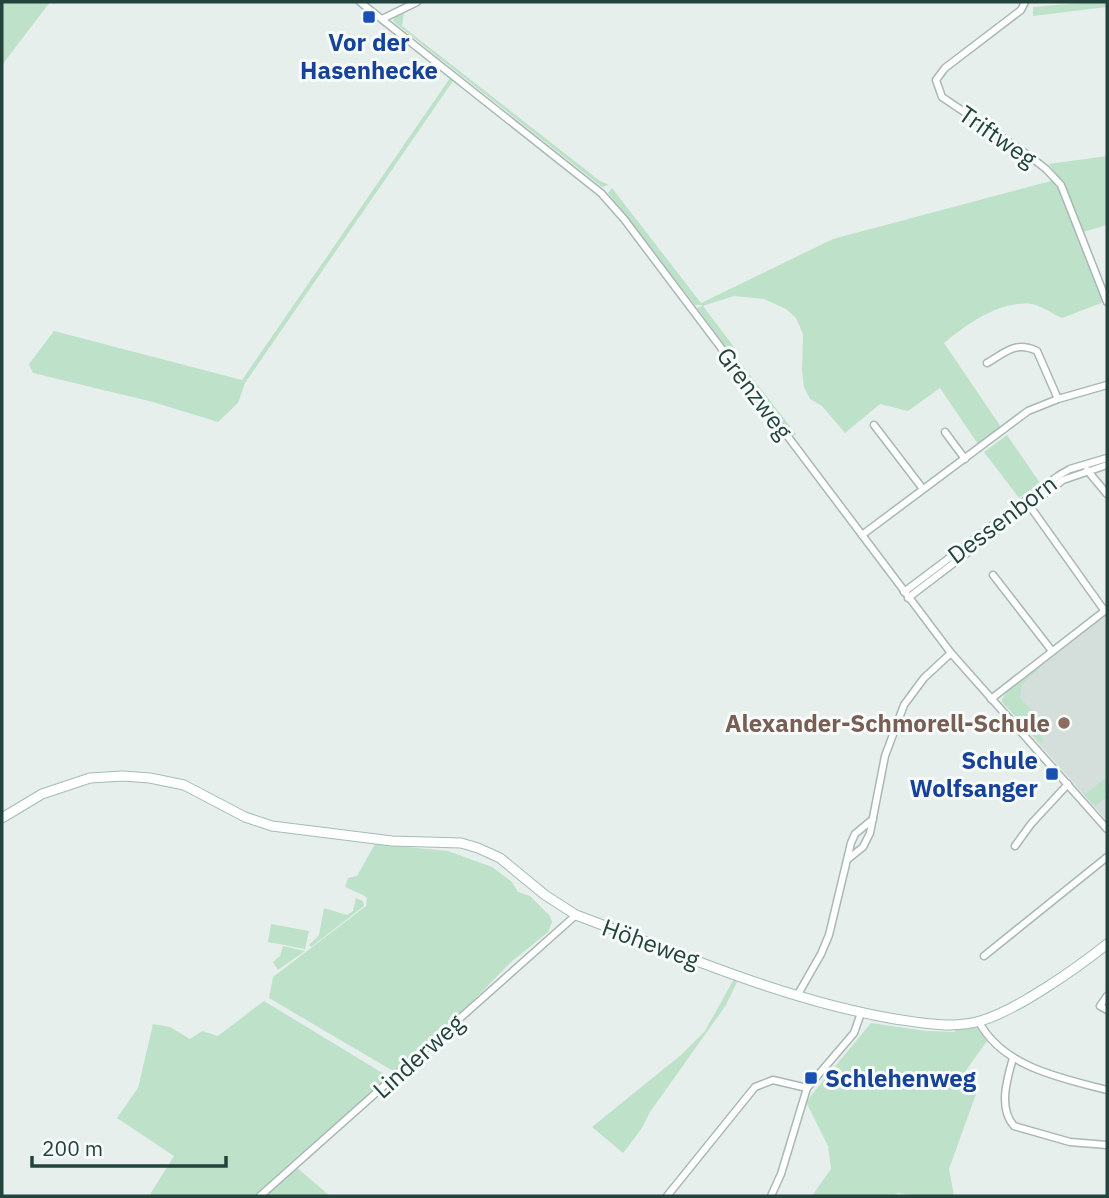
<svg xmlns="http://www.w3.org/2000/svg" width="1109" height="1198" font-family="'IBM Plex Sans',sans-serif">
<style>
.built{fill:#d4dfdb}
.green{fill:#bee1ca}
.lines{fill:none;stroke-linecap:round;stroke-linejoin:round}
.street-casing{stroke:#a8b8b4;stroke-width:9}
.secondary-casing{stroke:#a3bcb5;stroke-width:11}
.street{stroke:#fff;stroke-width:6}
.secondary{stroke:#fff;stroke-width:9}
.transit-dot{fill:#1a4fb4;stroke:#f7fbf9;stroke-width:2.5}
.education-dot{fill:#8d6e63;stroke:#f7fbf9;stroke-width:2.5}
.labels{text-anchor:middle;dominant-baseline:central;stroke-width:6;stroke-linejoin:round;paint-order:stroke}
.transit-label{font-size:24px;font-weight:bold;fill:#164399;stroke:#f7fbf9}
.street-label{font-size:24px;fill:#23433d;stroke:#f7fbf9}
.education-label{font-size:24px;font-weight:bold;fill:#785e54;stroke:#f7fbf9;text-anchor:end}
</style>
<rect width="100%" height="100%" fill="#e6efec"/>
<path class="built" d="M 1107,615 L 1107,821 L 1002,702 L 1002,698 L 1006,693 Z"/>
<g class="green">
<path d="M 2,2 L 50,2 L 2,65 Z"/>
<path d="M 1091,2 L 1107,2 L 1107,7 L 1033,16 L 1033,7 Z"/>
<path d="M 404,12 L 402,26 L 600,181 L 609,185 L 602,187 L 395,23 L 393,21 L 395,16 Z"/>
<path d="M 450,78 L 453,81 L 245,383 L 238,403 L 218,422 L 153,402 L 33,373 L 29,364 L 54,331 L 242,380 Z"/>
<path d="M 1107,156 L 1107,225 L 1076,234 L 1104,302 L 1062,318 C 1053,314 1042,306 1032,304 C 1000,300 967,324 944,343 L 1001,427 L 978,444 L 940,388 L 908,411 L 880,404 L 845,433 L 822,406 L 810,399 L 804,387 L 802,371 L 803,334 L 796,318 L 786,309 L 764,299 L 734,296 L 703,306 L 737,351 L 732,355 L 697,308 L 702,306 L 702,305 L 695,305 L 608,193 L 612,188 L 701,303 L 833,239 L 1051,181 L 1056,174 L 1049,164 Z"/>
<path d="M 736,357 L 796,434 L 792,437 L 734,358 Z"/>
<path d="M 1007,435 L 1040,483 L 1019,498 L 984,452 Z"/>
<path d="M 1039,667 L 1040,668 L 1022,684 L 1020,698 L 1043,722 L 1038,727 L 1039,734 L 1044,740 L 1040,743 L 1002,702 L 1006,693 Z"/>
<path d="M 1105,778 L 1107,790 L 1104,794 L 1106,797 L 1095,807 L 1082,792 L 1086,794 Z"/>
<path d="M 375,844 L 448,851 L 492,867 L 512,882 L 518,892 L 530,896 L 550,916 L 552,922 L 548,932 L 510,963 L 461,1013 L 398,1069 L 393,1071 L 269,998 L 273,977 L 366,906 L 367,899 L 365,896 L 345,887 L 348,878 L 357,876 Z"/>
<path d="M 356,898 L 363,901 L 364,906 L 311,947 L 309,945 L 319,935 L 324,908 L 347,915 L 353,911 Z"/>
<path d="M 271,924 L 309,931 L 305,949 L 268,942 Z"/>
<path d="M 283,946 L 305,951 L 278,970 L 273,962 L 280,956 Z"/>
<path d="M 734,979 L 737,982 L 726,1005 L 650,1112 L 642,1128 L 623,1153 L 592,1127 L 681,1055 L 705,1031 Z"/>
<path d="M 264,1001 L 389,1077 L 254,1196 L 149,1196 L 174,1156 L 117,1118 L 138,1088 L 153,1024 L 170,1027 L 190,1039 L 202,1031 L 218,1036 Z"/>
<path d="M 871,1023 L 926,1031 L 955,1032 L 955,1028 L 976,1027 L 987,1041 L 964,1073 L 972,1083 L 976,1094 L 949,1169 L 954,1196 L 917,1196 L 898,1193 L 892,1196 L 812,1196 L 831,1169 L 828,1146 L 807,1104 L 809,1098 Z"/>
<path d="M 296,1167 L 330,1196 L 263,1196 Z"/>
</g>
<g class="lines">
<g class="street-casing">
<g id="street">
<path d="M 360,2 L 601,193 L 624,219 L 951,653 L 1107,829"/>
<path d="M 1025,2 L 1021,10 L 945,68 L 936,80 L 942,97 L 1028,155 L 1046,169 L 1061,185 L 1107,302"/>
<path d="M 382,19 L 417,2"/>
<path d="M 987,363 C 1006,352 1015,341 1037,351 L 1058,399"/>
<path d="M 874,425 L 923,489"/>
<path d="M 945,432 L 965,459"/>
<path d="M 1087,470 L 1107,494"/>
<path d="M 1029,505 L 1104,610"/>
<path d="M 862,535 L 1028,411 L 1058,399 L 1107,385"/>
<path d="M 993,575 L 1052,651"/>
<path d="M 904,592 L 1058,476 L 1070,469 L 1107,458"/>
<path d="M 908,598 L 1063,480 L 1107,465"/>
<path d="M 991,699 L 1107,609"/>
<path d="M 1015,846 L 1031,824 L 1068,784"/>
<path d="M 848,859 L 863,847 L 870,833 L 885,756 L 904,705 L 924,678 L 951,653"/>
<path d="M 984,956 L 1107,857"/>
<path d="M 797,996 L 821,954 L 829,935 L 851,843 L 855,834 L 873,819"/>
<path d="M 1107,996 L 1100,1006 L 1107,1010"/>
<path d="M 979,1022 C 1003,1067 1061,1078 1107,1090"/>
<path d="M 1013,1058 C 1007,1079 998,1108 1014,1126 L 1070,1142 L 1107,1145"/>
<path d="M 260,1196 L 576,915"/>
<path d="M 667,1196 L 755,1087 L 773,1080 L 807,1088"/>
<path d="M 771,1196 L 781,1174 L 807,1088 L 854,1033 L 861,1013"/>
</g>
</g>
<g class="secondary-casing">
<path id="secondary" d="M 2,818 L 42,794 L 90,778 L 123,776 L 150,778 L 184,785 L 245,817 L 272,826 L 392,841 L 461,843 L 478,848 L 500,858 L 545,895 L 576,915 C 681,954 784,1000 895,1019 C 922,1023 953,1029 980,1021 C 1016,1011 1077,968 1107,944"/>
</g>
<use href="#street" class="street"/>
<use href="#secondary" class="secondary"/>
</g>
<g class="transit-dot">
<rect x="362" y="10" width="14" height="14" rx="3.5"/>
<rect x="1045" y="767" width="14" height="14" rx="3.5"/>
<rect x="804" y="1071" width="14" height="14" rx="3.5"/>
</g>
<circle class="education-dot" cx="1064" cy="723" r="7"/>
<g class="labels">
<g class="transit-label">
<text x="369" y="42">Vor der<tspan x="369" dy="28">Hasenhecke</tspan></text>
<text x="1038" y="760" text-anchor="end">Schule<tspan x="1038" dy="28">Wolfsanger</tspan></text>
<text x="825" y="1078" text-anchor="start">Schlehenweg</text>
</g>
<g class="street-label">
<text transform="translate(998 136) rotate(35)">Triftweg</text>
<text transform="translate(755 393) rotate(53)">Grenzweg</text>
<text transform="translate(1002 519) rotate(-37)">Dessenborn</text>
<text transform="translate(651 943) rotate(20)">Höheweg</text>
<text transform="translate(418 1056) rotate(-42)">Linderweg</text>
</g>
<g class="education-label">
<text x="1050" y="723">Alexander-Schmorell-Schule</text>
</g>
</g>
<rect width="1109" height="1198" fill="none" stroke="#23433d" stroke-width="7"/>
<path d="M32 1156v10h194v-10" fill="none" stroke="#23433d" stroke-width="3.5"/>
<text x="42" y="1156" font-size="21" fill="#23433d" stroke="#f7fbf9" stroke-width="5" paint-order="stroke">200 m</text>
</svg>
